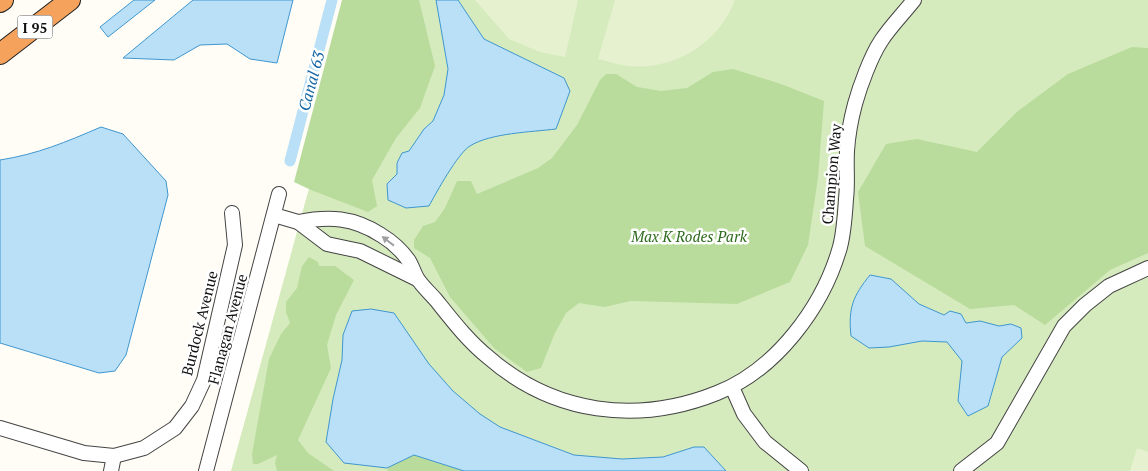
<svg xmlns="http://www.w3.org/2000/svg" width="1148" height="471" font-family="'PT Serif',serif">
<style>
.green{fill:#d5ebbd}
.forest{fill:#b9dc9c}
.pitch{fill:#e6f2cf}
.water{fill:#b9e0f7;stroke:#3f96cf}
.lines{fill:none;stroke-linecap:round;stroke-linejoin:round}
.canal{stroke:#b9e0f7;stroke-width:11}
.minor-casing{stroke:#444;stroke-width:16}
.highway-casing{stroke:#222;stroke-width:22}
.minor{stroke:#fff;stroke-width:14}
.highway{stroke:#f5a25d;stroke-width:20}
.oneway{fill:#a0a0a0}
.labels{text-anchor:middle;dominant-baseline:central;stroke-width:5;stroke-linejoin:round;paint-order:stroke}
.shield{fill:#fff;stroke:#585858;stroke-width:1}
.shield-label{font-size:14px;font-weight:bold;fill:#111}
.street-label{font-size:15px;fill:#111;stroke:#fff}
.park-label{font-size:15px;font-style:italic;fill:#2f6b1f;stroke:#fff}
.water-label{font-size:16px;font-style:italic;fill:#1768a6;stroke:#fff}
</style>
<rect width="100%" height="100%" fill="#fffdf5"/>
<path class="green" d="M 361,0 L 1148,0 L 1148,471 L 231,471 Z"/>
<g class="forest">
<path d="M 342,0 L 419,0 L 435,66 L 420,108 L 396,138 L 372,180 L 377,206 L 368,212 L 311,190 L 294,182 Z"/>
<path d="M 1132,47 L 1148,48 L 1148,253 L 1110,270 L 1045,325 L 1014,305 L 970,309 L 865,246 L 858,192 L 886,144 L 917,139 L 977,152 L 1018,111 L 1068,74 Z"/>
<path d="M 733,69 L 781,84 L 824,101 L 818,178 L 808,245 L 790,282 L 737,304 L 631,301 L 604,307 L 579,303 L 566,313 L 554,335 L 541,368 L 527,372 L 494,348 L 450,297 L 430,258 L 414,248 L 414,240 L 423,226 L 435,222 L 445,208 L 457,181 L 471,181 L 477,194 L 538,168 L 552,158 L 577,125 L 600,80 L 606,74 L 616,74 L 637,87 L 661,91 L 687,88 L 713,72 Z"/>
<path d="M 309,257 L 318,262 L 319,266 L 335,266 L 354,280 L 336,315 L 327,345 L 331,368 L 298,440 L 308,453 L 334,471 L 277,471 L 275,463 L 277,455 L 258,464 L 253,464 L 252,454 L 269,359 L 281,334 L 290,323 L 286,312 L 286,302 L 297,288 L 302,266 Z"/>
<path d="M 414,455 L 464,471 L 387,471 L 389,467 Z"/>
</g>
<g class="pitch">
<path d="M 475,0 L 578,0 L 565,57 L 540,52 L 509,39 Z"/>
<path d="M 615,0 L 735,0 C 719,43 674,71 628,66 C 618,65 607,61 598,59 Z"/>
<path d="M 1137,448 L 1148,452 L 1148,471 L 1130,471 Z"/>
</g>
<g class="water">
<path d="M 134,0 L 155,0 L 108,37 L 100,27 Z"/>
<path d="M 193,0 L 293,0 L 277,63 L 250,59 L 227,44 L 200,45 L 174,60 L 123,58 Z"/>
<path d="M 436,0 L 458,0 L 484,39 L 564,78 L 570,91 L 556,129 C 532,132 490,133 470,146 C 458,153 436,193 429,206 L 406,208 L 388,200 L 387,184 L 397,174 L 397,163 L 402,153 L 409,151 L 424,129 L 433,121 L 444,95 L 448,69 Z"/>
<path d="M 101,127 L 123,134 L 166,181 L 168,195 L 126,355 L 115,371 L 99,373 L 0,343 L 0,160 C 38,154 66,142 101,127 Z"/>
<path d="M 870,275 L 891,279 L 919,304 L 944,315 L 950,311 L 961,314 L 966,323 L 980,321 L 999,326 L 1011,324 L 1021,328 L 1022,338 L 1002,357 L 988,406 L 968,416 L 958,401 L 962,361 L 947,342 L 922,341 L 889,347 L 869,348 L 851,336 C 848,308 853,296 870,275 Z"/>
<path d="M 371,309 L 394,313 L 429,364 L 453,391 L 480,414 L 500,427 L 574,455 L 622,459 L 663,457 L 694,447 L 704,447 L 726,471 L 464,471 L 414,455 L 387,468 L 344,463 L 326,442 L 333,399 L 342,360 L 343,335 L 352,311 Z"/>
</g>
<g class="lines">
<path class="canal" d="M 290,161 L 332,0"/>
<g class="minor-casing">
<g id="minor">
<path d="M 274,215 L 298,222 L 327,244 L 360,251 L 417,279"/>
<path d="M 298,222 C 329,216 353,217 381,235 C 391,241 402,251 409,261 C 412,266 414,273 417,278 C 422,286 430,293 436,300 C 452,320 468,341 488,357 C 553,414 637,425 717,393 C 776,370 823,307 840,247 C 844,232 845,214 846,199 C 848,183 846,167 847,151 C 848,135 851,119 855,104 C 860,86 871,56 881,41 C 890,27 903,14 914,0"/>
<path d="M 732,387 L 744,414 L 765,442 L 801,471"/>
<path d="M 0,428 L 84,453 L 114,456 L 144,448 L 175,428 L 192,406 L 204,380 L 235,245 L 232,213"/>
<path d="M 111,471 L 114,456"/>
<path d="M 206,471 L 279,194"/>
<path d="M 961,471 L 997,443 L 1064,326 L 1085,305 L 1109,286 L 1148,268"/>
</g>
</g>
<g class="highway-casing">
<g id="highway">
<path d="M 0,2 L 3,0"/>
<path d="M 0,54 L 70,0"/>
</g>
</g>
<use href="#minor" class="minor"/>
<use href="#highway" class="highway"/>
</g>
<defs><path id="oneway-solid" d="M-6-.8H1V-3.2L6.5 0L1 3.2V.8H-6Z" transform="scale(1.25)"/></defs>
<use class="oneway" href="#oneway-solid" transform="translate(388 241) rotate(-142)"/>
<g class="labels">
<rect class="shield" x="17.5" y="15.5" width="35" height="23" rx="4"/>
<g class="shield-label">
<text x="35" y="27">I 95</text>
</g>
<g class="street-label">
<text transform="translate(831 174) rotate(-85)">Champion Way</text>
<text transform="translate(199 323) rotate(-76)">Burdock Avenue</text>
<text transform="translate(227 329) rotate(-75)">Flanagan Avenue</text>
</g>
<g class="park-label">
<text x="689" y="236">Max K Rodes Park</text>
</g>
<g class="water-label">
<text transform="translate(311 81) rotate(-75)">Canal 63</text>
</g>
</g>
</svg>
